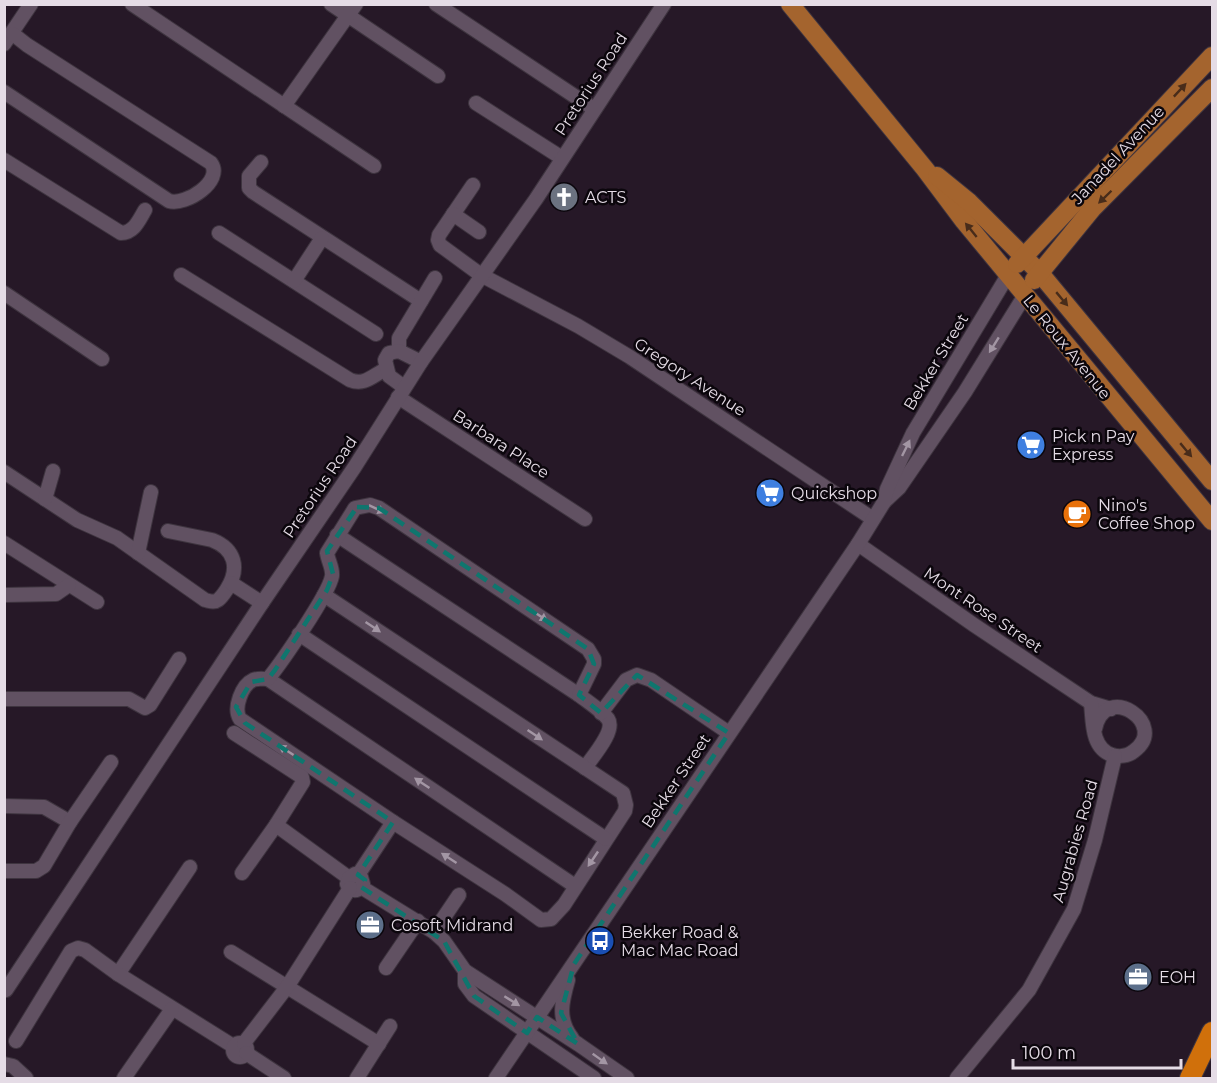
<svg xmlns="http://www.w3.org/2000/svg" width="1217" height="1083" font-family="Montserrat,sans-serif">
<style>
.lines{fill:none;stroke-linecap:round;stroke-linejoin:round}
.minor-casing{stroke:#3e343f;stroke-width:16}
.major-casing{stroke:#3e343f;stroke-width:20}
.highway-casing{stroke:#3e343f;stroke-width:22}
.minor{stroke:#615162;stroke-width:14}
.major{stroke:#a4642e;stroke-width:18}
.highway{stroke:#d0700b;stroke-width:20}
.oneway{fill:#482c1a}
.oneway2{fill:#a396a4}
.marked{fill:none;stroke:#0f766e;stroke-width:4.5;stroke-dasharray:12 8;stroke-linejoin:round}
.labels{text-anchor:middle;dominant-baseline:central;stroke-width:5;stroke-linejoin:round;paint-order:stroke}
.street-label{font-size:16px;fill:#e5dce6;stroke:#0b060c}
.poi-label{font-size:16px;fill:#e5dce6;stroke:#0b060c;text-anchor:start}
</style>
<rect width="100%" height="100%" fill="#261827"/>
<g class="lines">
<g class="minor-casing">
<g id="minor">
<path d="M 132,4 L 374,166"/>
<path d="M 331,4 L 438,76"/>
<path d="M 436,4 L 594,109"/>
<path d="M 4,44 L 31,4"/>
<path d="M 4,92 L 169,201 C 186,206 224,181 211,163 L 27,45 L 13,34"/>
<path d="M 476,103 L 562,158"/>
<path d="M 284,106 L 356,4"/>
<path d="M 4,160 L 121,233 C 134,233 139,220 145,210"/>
<path d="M 261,162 L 249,176 L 249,188 L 253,192 L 421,301"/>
<path d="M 473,185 L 439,235 L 438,240 L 440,245 L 481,275 L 578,326 L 630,357 L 873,519"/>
<path d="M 453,214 L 479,232"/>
<path d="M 219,233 L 376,334"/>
<path d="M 181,275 L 350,380 C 365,386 373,375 386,369"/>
<path d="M 294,281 L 322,238"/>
<path d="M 4,293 L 102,359"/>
<path d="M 399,351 L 399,338 L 435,278"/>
<path d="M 404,387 L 389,376 L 385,360 L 389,353 L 399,351 L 421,362"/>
<path d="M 398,397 L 585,519"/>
<path d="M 4,472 L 77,520 L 117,538 L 205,600 C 210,601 214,603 218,600 C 222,597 225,592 227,589 C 240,568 235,549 212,540 L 168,531"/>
<path d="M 45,499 L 53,471"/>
<path d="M 884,502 L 899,488 L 965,392 L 1025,295"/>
<path d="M 337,535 L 579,695 C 588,702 601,710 608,719 C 616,731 592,757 585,768"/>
<path d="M 4,543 L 97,602"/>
<path d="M 858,544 L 974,625 L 1091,703 L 1111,709"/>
<path d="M 138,553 L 151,492"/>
<path d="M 231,583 L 262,603"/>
<path d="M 4,595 L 56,594 L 69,585"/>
<path d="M 324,595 L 623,793 L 626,805 L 625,811 L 564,905 L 551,919 L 541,920 L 505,894 L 393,822 L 240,719 C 233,708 242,685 253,680 C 257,678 263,679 268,679 L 575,886"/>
<path d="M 299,634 L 606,839"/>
<path d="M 268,679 C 281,663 329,594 332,576 C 333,568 328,561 327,553 L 355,508 L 370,505 L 379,508 L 588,649 L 594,659 L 594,664 L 579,695"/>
<path d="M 4,699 L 129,699 L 145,708 L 150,705 L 179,659"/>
<path d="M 1091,703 C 1093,721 1091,748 1112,755 C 1119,757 1128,756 1134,751 C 1170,725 1105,680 1095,729"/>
<path d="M 601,713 L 626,680 L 637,675 L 651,680 L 729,733"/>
<path d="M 234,733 L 302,777 L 303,782 L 276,825 L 242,873"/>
<path d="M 4,806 L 44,807 L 70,822"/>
<path d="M 276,825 L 349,878"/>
<path d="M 4,871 L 36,871 L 44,866 L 70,822 L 111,762"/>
<path d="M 358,875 L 393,822"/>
<path d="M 361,887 L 363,884 L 361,877 L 355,874 L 349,878 L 347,884 C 350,891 356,892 361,887 L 434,932 L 444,941 L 465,971 L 578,1044 L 627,1078"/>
<path d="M 434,932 L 459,895"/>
<path d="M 231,952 L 379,1044"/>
<path d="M 386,968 L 418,921"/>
<path d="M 465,971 L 465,984 L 474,996 L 594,1078"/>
<path d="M 118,974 L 190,867"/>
<path d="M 568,980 C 562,1001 557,1019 572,1038"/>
<path d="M 4,989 L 6,990 L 262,603 L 354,468 L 421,362 L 536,199 L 664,4"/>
<path d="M 16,1041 L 71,951 L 78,948 L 85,950 L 118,974 L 233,1046"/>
<circle cx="240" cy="1050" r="7"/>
<path d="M 244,1043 L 287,987 L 350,888"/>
<path d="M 246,1053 L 284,1078"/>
<path d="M 4,1064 L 13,1066 L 26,1078"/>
<path d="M 124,1078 L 172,1009"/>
<path d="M 357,1078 L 390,1026"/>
<path d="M 496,1078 L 858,544 L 884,502 L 887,489 L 913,433 L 1008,275"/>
<path d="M 957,1078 L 1029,990 L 1074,909 L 1095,840 L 1115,756"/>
</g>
</g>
<g class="major-casing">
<g id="major">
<path d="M 790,4 L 925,169 L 964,221 L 1212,521"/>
<path d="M 937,176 L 969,202 L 1039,272 L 1212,481"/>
<path d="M 1017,264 L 1212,56"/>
<path d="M 1034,280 L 1092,209 L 1212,88"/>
</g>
</g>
<g class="highway-casing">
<path id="highway" d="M 1190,1078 L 1212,1032"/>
</g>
<use href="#minor" class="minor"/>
<use href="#major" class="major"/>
<use href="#highway" class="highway"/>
</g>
<defs><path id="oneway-solid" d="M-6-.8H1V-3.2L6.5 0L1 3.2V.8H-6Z" transform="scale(1.5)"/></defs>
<g class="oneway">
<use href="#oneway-solid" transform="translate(1180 90) rotate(-47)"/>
<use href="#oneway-solid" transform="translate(1105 197) rotate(136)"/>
<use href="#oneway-solid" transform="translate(971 230) rotate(-129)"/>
<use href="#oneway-solid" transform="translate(1062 299) rotate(50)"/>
<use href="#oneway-solid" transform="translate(1186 450) rotate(50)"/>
</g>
<g class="oneway2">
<use href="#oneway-solid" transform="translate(994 345) rotate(122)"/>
<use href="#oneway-solid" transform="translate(906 448) rotate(-64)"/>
<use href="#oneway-solid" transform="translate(377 509) rotate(25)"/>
<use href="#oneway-solid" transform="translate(540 616) rotate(34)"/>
<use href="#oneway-solid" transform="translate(373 627) rotate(34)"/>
<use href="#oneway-solid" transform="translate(535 735) rotate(34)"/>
<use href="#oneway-solid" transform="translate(286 750) rotate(-147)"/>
<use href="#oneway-solid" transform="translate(422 783) rotate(-146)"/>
<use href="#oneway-solid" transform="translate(449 858) rotate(-147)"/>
<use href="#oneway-solid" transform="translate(593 859) rotate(124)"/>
<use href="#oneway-solid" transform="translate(512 1001) rotate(32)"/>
<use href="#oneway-solid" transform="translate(600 1059) rotate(35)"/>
</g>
<path class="marked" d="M 357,507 L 379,508 L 588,649 L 594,664 L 579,695 L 601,713 L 637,675 L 729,733 L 574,964 L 561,1013 L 578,1044 L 537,1017 L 527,1033 L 474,996 L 444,941 L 361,887 L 365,880 L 358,875 L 393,822 L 245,723 L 236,707 L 251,682 L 268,679 L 275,670 L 327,590 L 333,574 L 327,551 Z"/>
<defs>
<g id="church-disc" transform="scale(1.5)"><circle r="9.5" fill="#6b7280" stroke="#0b060c"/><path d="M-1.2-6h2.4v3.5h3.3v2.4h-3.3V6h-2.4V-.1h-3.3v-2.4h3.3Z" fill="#fff"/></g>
<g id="supermarket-disc" transform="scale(1.5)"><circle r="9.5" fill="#3f7fe0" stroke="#0b060c"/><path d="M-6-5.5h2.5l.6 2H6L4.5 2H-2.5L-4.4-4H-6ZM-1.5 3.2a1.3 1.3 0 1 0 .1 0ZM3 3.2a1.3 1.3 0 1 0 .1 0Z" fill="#fff"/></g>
<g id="cafe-disc" transform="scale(1.5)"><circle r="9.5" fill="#e8710a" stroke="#0b060c"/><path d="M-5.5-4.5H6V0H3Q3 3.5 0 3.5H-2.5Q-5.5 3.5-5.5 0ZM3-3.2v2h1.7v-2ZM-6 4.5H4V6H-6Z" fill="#fff"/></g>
<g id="office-disc" transform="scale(1.5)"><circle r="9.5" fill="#5c6f8a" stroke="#0b060c"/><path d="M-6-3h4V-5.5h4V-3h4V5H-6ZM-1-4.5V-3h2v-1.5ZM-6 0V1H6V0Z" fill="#fff"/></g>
<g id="bus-disc" transform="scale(1.5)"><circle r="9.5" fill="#1a4fb4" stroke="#0b060c"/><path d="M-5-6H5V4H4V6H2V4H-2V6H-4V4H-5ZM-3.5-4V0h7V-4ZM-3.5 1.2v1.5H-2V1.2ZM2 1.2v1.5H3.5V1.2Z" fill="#fff"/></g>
</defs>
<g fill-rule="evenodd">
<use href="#church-disc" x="564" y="197"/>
<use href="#supermarket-disc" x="1031" y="445"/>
<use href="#supermarket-disc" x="770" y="493"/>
<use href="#cafe-disc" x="1077" y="514"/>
<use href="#office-disc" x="370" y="925"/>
<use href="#bus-disc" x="600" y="941"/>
<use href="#office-disc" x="1138" y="977"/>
</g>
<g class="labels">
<g class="street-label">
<text transform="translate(591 84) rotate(-57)">Pretorius Road</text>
<text transform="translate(1118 155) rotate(-47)">Janadel Avenue</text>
<text transform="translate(1067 347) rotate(51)">Le Roux Avenue</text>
<text transform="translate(936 362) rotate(-59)">Bekker Street</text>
<text transform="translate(690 377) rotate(33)">Gregory Avenue</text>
<text transform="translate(501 444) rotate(33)">Barbara Place</text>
<text transform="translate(320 487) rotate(-56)">Pretorius Road</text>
<text transform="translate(983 610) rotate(34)">Mont Rose Street</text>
<text transform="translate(676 781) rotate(-56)">Bekker Street</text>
<text transform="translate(1075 841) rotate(-74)">Augrabies Road</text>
</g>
<g class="poi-label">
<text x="585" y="197">ACTS</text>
<text x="1052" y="436">Pick n Pay<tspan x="1052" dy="18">Express</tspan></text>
<text x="791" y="493">Quickshop</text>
<text x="1098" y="505">Nino's<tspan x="1098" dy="18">Coffee Shop</tspan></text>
<text x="391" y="925">Cosoft Midrand</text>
<text x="621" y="932">Bekker Road &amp;<tspan x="621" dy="18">Mac Mac Road</tspan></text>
<text x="1159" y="977">EOH</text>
</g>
</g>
<rect width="1217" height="1083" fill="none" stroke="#e5dce6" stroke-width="12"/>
<path d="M1013 1059v9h168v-9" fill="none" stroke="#e5dce6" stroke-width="3"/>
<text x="1022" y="1059" font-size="18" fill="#e5dce6" stroke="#0b060c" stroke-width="4.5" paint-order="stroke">100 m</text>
</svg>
